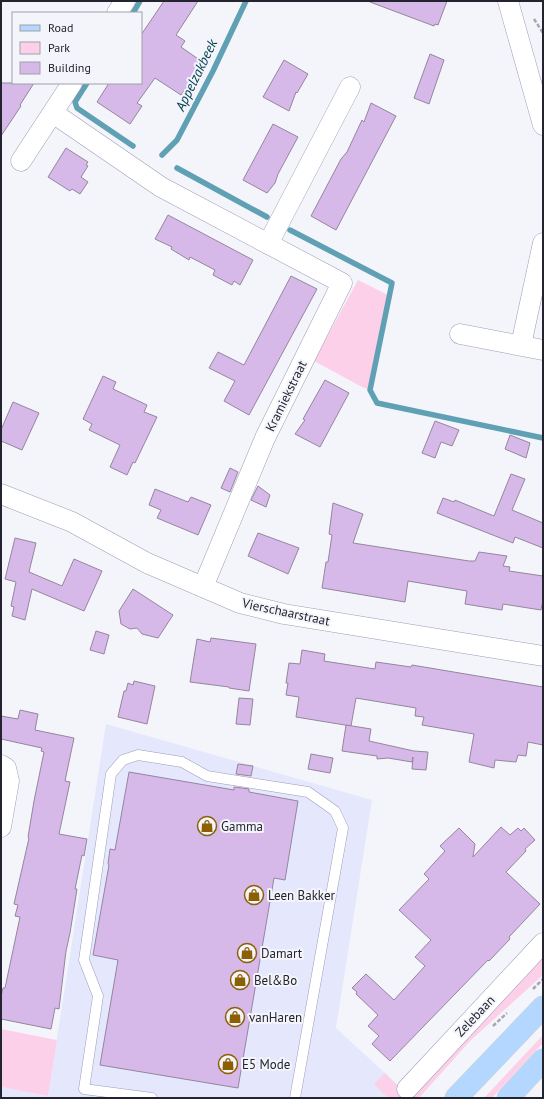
<svg xmlns="http://www.w3.org/2000/svg" width="544" height="1099" font-family="'PT Sans',sans-serif">
<style>
.built{fill:#e5e7fd}
.green{fill:#fdd0e9}
.lines{fill:none;stroke-linecap:round;stroke-linejoin:round}
.stream{stroke:#60a0b4;stroke-width:5.5}
.building{fill:#d6b9e8;stroke:#95859e}
.lane-casing{stroke:#9b9db9;stroke-width:11}
.street-casing{stroke:#9b9db9;stroke-width:21}
.primary-casing{stroke:#d3d3d5;stroke-width:23}
.path{stroke:#a6a7af;stroke-width:2.5;stroke-dasharray:4 2;stroke-linecap:butt}
.lane{stroke:#fff;stroke-width:10}
.street{stroke:#fff;stroke-width:20}
.primary{stroke:#b3d7fe;stroke-width:22}
.labels{text-anchor:middle;dominant-baseline:central;stroke-width:4;stroke-linejoin:round;paint-order:stroke}
.street-label{font-size:13px;fill:#23242f;stroke:#f4f5fb}
.poi-label{font-size:13px;fill:#23242f;stroke:#f4f5fb;text-anchor:start}
.water-label{font-size:14px;font-style:italic;fill:#03414f;stroke:#f4f5fb}
</style>
<rect width="100%" height="100%" fill="#f4f5fb"/>
<path class="built" d="M 106,724 L 372,800 L 336,1028 L 412,1098 L 1,1098 L 1,1087 L 48,1096 Z"/>
<g class="green">
<path d="M 358,280 L 390,296 L 370,390 L 362,387 L 314,361 Z"/>
<path d="M 543,954 L 543,975 L 470,1041 L 419,1098 L 388,1098 L 374,1084 L 385,1073 L 406,1094 Z"/>
<path d="M 1,1029 L 57,1040 L 48,1096 L 1,1087 Z"/>
<path d="M 543,1035 L 543,1043 L 492,1098 L 484,1098 Z"/>
</g>
<g class="lines">
<g class="stream">
<path d="M 133,13 L 140,1"/>
<path d="M 87,83 L 75,102 L 77,108 L 133,146"/>
<path d="M 162,155 L 177,140 L 213,71 L 246,1"/>
<path d="M 177,168 L 267,217"/>
<path d="M 290,230 L 392,283 L 370,390 L 377,403 L 543,438"/>
</g>
</g>
<g class="building">
<path d="M 164,1 L 198,1 L 176,35 L 185,41 L 181,47 L 204,63 L 181,95 L 155,78 L 137,103 L 142,106 L 130,124 L 97,102 L 109,83 L 141,83 L 141,35 Z"/>
<path d="M 371,1 L 447,1 L 438,25 L 435,24 L 434,26 L 370,2 Z"/>
<path d="M 430,54 L 444,60 L 429,104 L 414,98 Z"/>
<path d="M 284,60 L 308,74 L 297,93 L 296,92 L 289,111 L 263,97 Z"/>
<path d="M 1,83 L 34,83 L 20,105 L 21,106 L 1,136 Z"/>
<path d="M 371,103 L 396,116 L 336,230 L 311,216 L 341,159 L 347,152 L 362,120 L 364,122 Z"/>
<path d="M 273,124 L 298,137 L 278,174 L 275,183 L 267,193 L 243,180 Z"/>
<path d="M 66,148 L 88,162 L 86,165 L 88,166 L 81,177 L 88,182 L 80,194 L 72,189 L 70,191 L 48,177 Z"/>
<path d="M 168,215 L 253,260 L 240,285 L 234,281 L 232,285 L 213,275 L 215,270 L 190,257 L 189,260 L 171,249 L 172,247 L 155,239 Z"/>
<path d="M 291,276 L 317,289 L 249,415 L 224,401 L 235,381 L 209,368 L 218,352 L 244,365 Z"/>
<path d="M 103,376 L 116,382 L 113,389 L 147,405 L 144,412 L 157,417 L 135,463 L 133,462 L 127,475 L 110,467 L 120,445 L 89,430 L 92,424 L 83,419 Z"/>
<path d="M 325,380 L 349,393 L 320,447 L 295,434 L 305,420 L 303,419 Z"/>
<path d="M 13,402 L 39,413 L 22,450 L 1,441 L 1,430 Z"/>
<path d="M 435,421 L 459,430 L 452,446 L 441,442 L 435,458 L 422,453 Z"/>
<path d="M 510,435 L 530,443 L 526,458 L 505,449 Z"/>
<path d="M 230,468 L 238,472 L 230,492 L 221,488 Z"/>
<path d="M 511,474 L 525,479 L 512,510 L 543,523 L 543,548 L 515,537 L 513,543 L 437,513 L 443,498 L 454,502 L 455,500 L 494,516 Z"/>
<path d="M 258,486 L 270,495 L 266,507 L 251,500 Z"/>
<path d="M 155,489 L 188,502 L 191,497 L 211,505 L 198,535 L 157,518 L 161,510 L 149,505 Z"/>
<path d="M 333,503 L 363,514 L 353,543 L 469,561 L 475,561 L 479,552 L 507,556 L 503,566 L 510,567 L 509,571 L 543,576 L 543,600 L 541,610 L 503,604 L 502,610 L 465,604 L 467,591 L 408,581 L 405,602 L 322,588 L 326,562 L 328,562 L 332,535 L 329,534 Z"/>
<path d="M 258,533 L 299,548 L 288,574 L 248,556 Z"/>
<path d="M 15,538 L 36,543 L 29,572 L 62,586 L 74,559 L 102,571 L 84,611 L 32,589 L 25,620 L 12,616 L 14,607 L 11,606 L 16,582 L 5,579 Z"/>
<path d="M 133,589 L 173,615 L 158,638 L 142,634 L 137,628 L 130,629 L 121,624 L 119,611 Z"/>
<path d="M 96,631 L 109,635 L 104,654 L 90,650 Z"/>
<path d="M 211,638 L 256,644 L 249,691 L 229,688 L 229,687 L 190,682 L 197,639 L 210,642 Z"/>
<path d="M 302,650 L 325,654 L 324,661 L 375,669 L 376,662 L 411,667 L 412,665 L 543,687 L 543,745 L 528,742 L 526,756 L 518,755 L 516,762 L 495,760 L 494,768 L 469,762 L 474,734 L 422,725 L 424,717 L 415,716 L 416,708 L 356,698 L 351,726 L 296,717 L 299,697 L 286,695 L 288,683 L 286,683 L 289,663 L 300,664 Z"/>
<path d="M 134,681 L 155,686 L 147,724 L 118,717 L 124,691 L 126,691 L 128,683 L 133,685 Z"/>
<path d="M 239,698 L 253,699 L 250,725 L 236,724 Z"/>
<path d="M 20,710 L 38,714 L 35,730 L 74,738 L 65,781 L 70,782 L 59,834 L 87,839 L 84,856 L 82,855 L 75,889 L 77,889 L 70,933 L 66,951 L 59,1009 L 55,1008 L 51,1029 L 1,1019 L 1,996 L 3,988 L 5,988 L 20,917 L 15,916 L 18,905 L 14,904 L 29,838 L 28,837 L 34,801 L 44,752 L 41,751 L 42,748 L 1,739 L 1,716 L 18,719 Z"/>
<path d="M 346,725 L 371,729 L 369,741 L 414,751 L 428,752 L 426,770 L 412,769 L 413,757 L 412,762 L 388,758 L 377,759 L 377,756 L 342,751 Z"/>
<path d="M 311,754 L 333,758 L 330,773 L 308,769 Z"/>
<path d="M 238,764 L 253,766 L 251,776 L 236,774 Z"/>
<path d="M 129,772 L 234,790 L 234,787 L 249,789 L 249,792 L 298,801 L 285,880 L 274,878 L 238,1088 L 100,1065 L 118,960 L 93,955 L 109,865 L 108,864 L 110,849 L 115,850 Z"/>
<path d="M 501,827 L 510,835 L 518,828 L 521,831 L 524,828 L 535,840 L 525,849 L 526,851 L 506,872 L 540,904 L 509,937 L 510,939 L 489,961 L 488,960 L 390,1061 L 372,1044 L 379,1036 L 368,1026 L 378,1015 L 356,994 L 357,992 L 352,988 L 366,974 L 394,1000 L 425,966 L 415,957 L 431,940 L 399,910 L 429,879 L 424,874 L 445,851 L 440,846 L 459,828 L 475,844 L 473,857 Z"/>
</g>
<g class="lines">
<g class="lane-casing">
<path id="lane" d="M 152,1098 L 84,1089 L 98,996 L 84,960 L 111,774 L 123,760 L 138,755 L 182,762 L 207,776 L 308,792 L 335,811 L 343,828 L 295,1098"/>
</g>
<g class="street-casing">
<g id="street">
<path d="M 508,1 L 543,125"/>
<path d="M 117,13 L 125,1"/>
<path d="M 53,113 L 161,187 L 342,283 L 265,438 L 203,587"/>
<path d="M 21,161 L 72,83"/>
<path d="M 268,244 L 350,87"/>
<path d="M 460,334 L 543,350"/>
<path d="M 521,345 L 543,243"/>
<path d="M 1,494 L 72,522 L 147,563 L 240,603 L 284,614 L 543,656"/>
<path d="M 1,765 L 6,768 L 9,781 L 1,827"/>
<path d="M 407,1089 L 543,943"/>
</g>
</g>
<g class="primary-casing">
<g id="primary">
<path d="M 456,1098 L 543,1007"/>
<path d="M 508,1098 L 543,1060"/>
</g>
</g>
<g class="path">
<path d="M 534,19 L 543,33"/>
<path d="M 533,989 L 543,979"/>
<path d="M 493,1026 L 507,1013"/>
</g>
<use href="#lane" class="lane"/>
<use href="#street" class="street"/>
<use href="#primary" class="primary"/>
</g>
<defs>
<g id="shop-ring" transform="scale(1)"><circle r="9.5" fill="#f4f5fb" stroke="#8c5f03" stroke-width="1.5"/><path d="M-5-2.5h2.3a2.7 3.5 0 0 1 5.4 0H5L5.5 6h-11ZM-1.5-2.5h3a1.5 2.3 0 0 0-3 0Z" fill="#8c5f03"/></g>
</defs>
<g fill-rule="evenodd">
<use href="#shop-ring" x="207" y="826"/>
<use href="#shop-ring" x="254" y="895"/>
<use href="#shop-ring" x="247" y="953"/>
<use href="#shop-ring" x="240" y="980"/>
<use href="#shop-ring" x="235" y="1017"/>
<use href="#shop-ring" x="228" y="1064"/>
</g>
<g class="labels">
<g class="street-label">
<text transform="translate(286 396) rotate(-64)">Kramiekstraat</text>
<text transform="translate(286 612) rotate(12)">Vierschaarstraat</text>
<text transform="translate(475 1016) rotate(-47)">Zelebaan</text>
</g>
<g class="poi-label">
<text x="221" y="826">Gamma</text>
<text x="268" y="895">Leen Bakker</text>
<text x="261" y="953">Damart</text>
<text x="254" y="980">Bel&amp;Bo</text>
<text x="249" y="1017">vanHaren</text>
<text x="242" y="1064">E5 Mode</text>
</g>
<g class="water-label">
<text transform="translate(196 75) rotate(-64)">Appelzakbeek</text>
</g>
</g>
<rect width="544" height="1099" fill="none" stroke="#23242f" stroke-width="4"/>
<rect x="12" y="12" width="130" height="72" fill="#f4f5fb" stroke="#a0a1a9"/>
<rect x="20" y="25" width="20" height="6" fill="#b3d7fe" stroke="#a0a1a9"/>
<text x="48" y="32" font-size="12" fill="#23242f">Road</text>
<rect x="20" y="42" width="20" height="12" fill="#fdd0e9" stroke="#a0a1a9"/>
<text x="48" y="52" font-size="12" fill="#23242f">Park</text>
<rect x="20" y="62" width="20" height="12" fill="#d6b9e8" stroke="#a0a1a9"/>
<text x="48" y="72" font-size="12" fill="#23242f">Building</text>
</svg>
